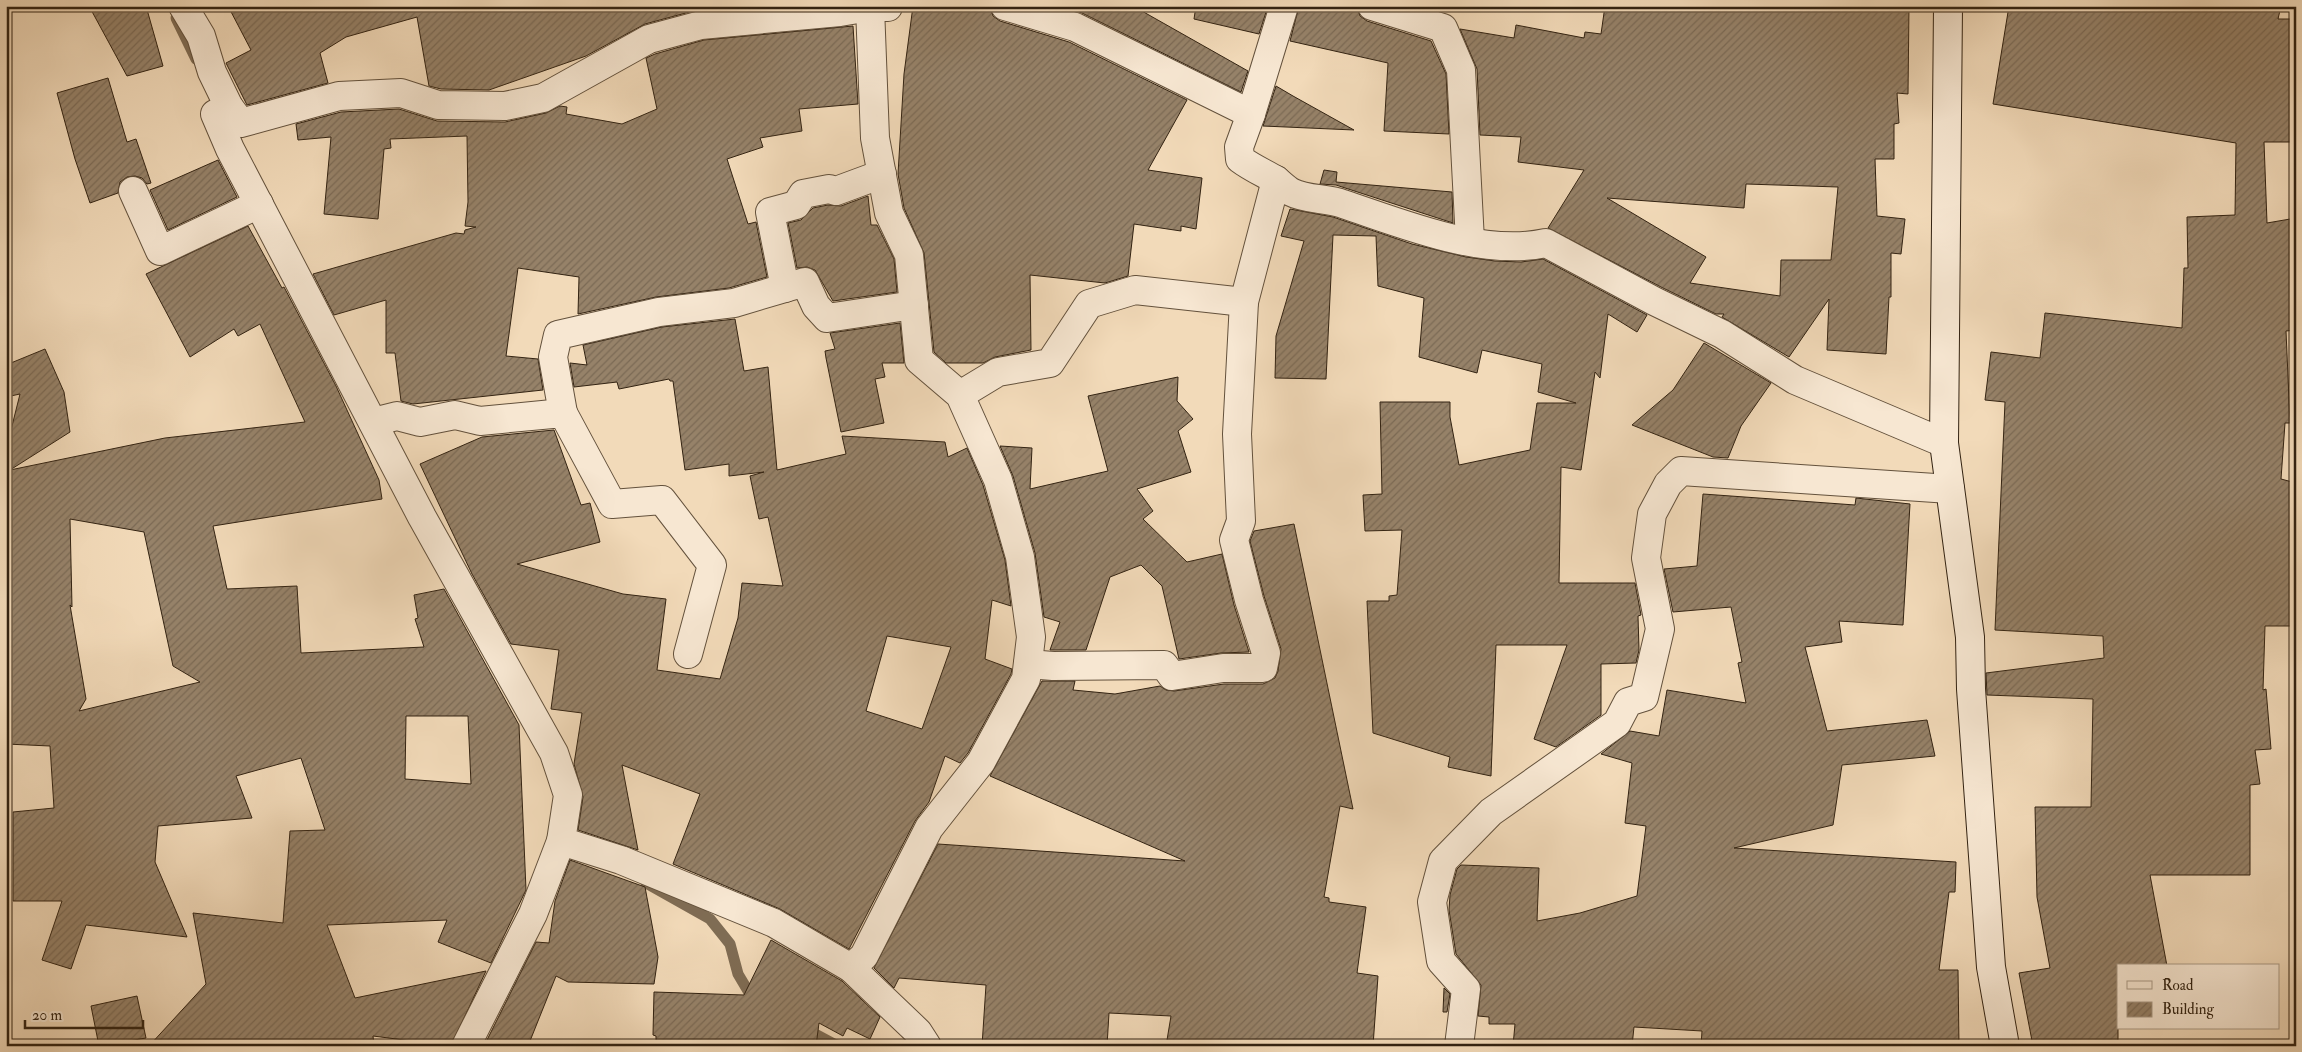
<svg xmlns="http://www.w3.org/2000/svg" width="2302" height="1052" font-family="'IM FELL Double Pica',serif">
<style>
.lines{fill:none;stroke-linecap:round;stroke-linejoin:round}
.stream{stroke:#7f6c54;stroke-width:11}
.building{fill:url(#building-hatch);stroke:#332312;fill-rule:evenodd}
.street-casing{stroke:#63513c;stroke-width:30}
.secondary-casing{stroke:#332312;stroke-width:30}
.street{stroke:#f7e7d2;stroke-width:28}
.secondary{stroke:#f7e7d2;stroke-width:28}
</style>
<defs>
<pattern id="building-hatch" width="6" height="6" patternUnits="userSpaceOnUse" patternTransform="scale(1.25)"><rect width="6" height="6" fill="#968269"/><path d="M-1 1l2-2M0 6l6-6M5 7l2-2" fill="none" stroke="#7b6a55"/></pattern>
</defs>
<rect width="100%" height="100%" fill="#f2dab9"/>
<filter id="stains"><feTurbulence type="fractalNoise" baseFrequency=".004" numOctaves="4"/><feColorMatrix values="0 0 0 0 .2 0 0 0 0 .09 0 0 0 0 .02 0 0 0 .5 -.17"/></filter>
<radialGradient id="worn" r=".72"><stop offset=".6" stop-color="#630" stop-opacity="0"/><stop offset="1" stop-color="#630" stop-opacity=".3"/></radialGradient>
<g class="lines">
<g class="stream">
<path d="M 176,18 L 196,59"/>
<path d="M 646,883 L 710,919 L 730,944 L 738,974 L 754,1001"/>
<path d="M 804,1028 L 834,1044 L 843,1046"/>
</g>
</g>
<g class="building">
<path d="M 89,6 L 146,6 L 163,66 L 127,76 Z"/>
<path d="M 228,6 L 734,6 L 697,10 L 645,24 L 586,56 L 489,90 L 441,89 L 429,86 L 417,17 L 346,37 L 320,53 L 328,83 L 247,105 L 226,63 L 251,50 Z"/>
<path d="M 913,6 L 990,6 L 993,16 L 1000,21 L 1069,42 L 1187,100 L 1148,170 L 1202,178 L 1196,229 L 1181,226 L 1181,231 L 1134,224 L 1128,276 L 1105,283 L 1030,275 L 1031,350 L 995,357 L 983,363 L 946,363 L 934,352 L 924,253 L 904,208 L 898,174 L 904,74 Z"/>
<path d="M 1060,6 L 1133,6 L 1248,71 L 1241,92 L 1082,13 Z"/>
<path d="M 1196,6 L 1268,6 L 1259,34 L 1194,19 Z"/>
<path d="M 1299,6 L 1357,6 L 1360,16 L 1367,21 L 1431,41 L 1446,74 L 1449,134 L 1384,131 L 1388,63 L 1290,41 Z"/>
<path d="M 1605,6 L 1909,6 L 1908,94 L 1897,93 L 1899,123 L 1894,124 L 1894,159 L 1875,159 L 1877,216 L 1905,219 L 1901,254 L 1891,253 L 1891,297 L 1889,297 L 1886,354 L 1827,350 L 1829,299 L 1789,357 L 1722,317 L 1724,314 L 1716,314 L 1661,287 L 1548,228 L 1584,170 L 1518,162 L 1521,137 L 1480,135 L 1477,69 L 1460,29 L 1514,38 L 1516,25 L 1584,38 L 1585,32 L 1601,34 ZM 1746,184 L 1838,187 L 1831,260 L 1781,260 L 1780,296 L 1690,283 L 1706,257 L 1607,198 L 1744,208 Z"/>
<path d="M 2009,6 L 2281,6 L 2278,19 L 2296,19 L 2296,142 L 2264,142 L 2267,223 L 2296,218 L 2296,330 L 2286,331 L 2290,423 L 2285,423 L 2281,479 L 2296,483 L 2296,626 L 2265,626 L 2263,690 L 2266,689 L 2271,749 L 2255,750 L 2260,784 L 2250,785 L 2250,875 L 2150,875 L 2167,966 L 2118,966 L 2118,1046 L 2033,1046 L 2019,973 L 2050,968 L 2037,897 L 2035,807 L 2091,807 L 2093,699 L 1987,695 L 1986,673 L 2104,658 L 2103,636 L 1995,630 L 2005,402 L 1985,400 L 1991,352 L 2040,358 L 2045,313 L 2182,328 L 2184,268 L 2188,268 L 2187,217 L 2235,215 L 2236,143 L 1993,104 Z"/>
<path d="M 853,26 L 858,104 L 799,109 L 802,131 L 760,138 L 763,147 L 727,159 L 748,224 L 756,222 L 767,277 L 729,288 L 656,297 L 578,314 L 579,277 L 518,268 L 506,356 L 538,359 L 543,390 L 413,404 L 401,401 L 395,353 L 386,353 L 386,300 L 334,315 L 313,274 L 456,233 L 464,234 L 465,230 L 476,227 L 465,226 L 468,202 L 467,136 L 390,139 L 391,148 L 384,149 L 378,219 L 324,214 L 331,137 L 298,140 L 296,124 L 341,112 L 399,109 L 437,121 L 505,122 L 546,113 L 560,106 L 567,107 L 566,114 L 622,124 L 657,109 L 646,58 L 655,54 L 704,40 Z"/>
<path d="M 108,78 L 127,142 L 136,139 L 151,183 L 147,184 L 142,178 L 135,176 L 127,177 L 120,182 L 118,193 L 90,203 L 75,159 L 57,93 Z"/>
<path d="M 1276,86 L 1293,96 L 1354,130 L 1263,126 Z"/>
<path d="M 218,160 L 237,197 L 168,230 L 150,190 Z"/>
<path d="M 1324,170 L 1337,172 L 1336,182 L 1452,192 L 1453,223 L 1336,185 L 1320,184 Z"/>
<path d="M 868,196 L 871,225 L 877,225 L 894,259 L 897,292 L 833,301 L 815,270 L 807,267 L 797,268 L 788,223 L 801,220 L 813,208 L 828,205 L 841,206 Z"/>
<path d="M 1290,209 L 1333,217 L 1412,244 L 1466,257 L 1495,261 L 1521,262 L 1543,259 L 1647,315 L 1637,332 L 1608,314 L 1600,378 L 1595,372 L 1581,470 L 1561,467 L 1559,583 L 1635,583 L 1641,615 L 1638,616 L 1639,650 L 1636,663 L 1601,664 L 1601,715 L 1556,747 L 1534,739 L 1567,645 L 1496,645 L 1491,776 L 1448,767 L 1450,757 L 1373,733 L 1367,601 L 1389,601 L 1389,596 L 1397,595 L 1402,530 L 1365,531 L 1363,495 L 1382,494 L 1380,402 L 1450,402 L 1450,417 L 1459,465 L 1530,450 L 1537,403 L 1576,403 L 1538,392 L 1542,364 L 1482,350 L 1477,373 L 1419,357 L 1424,298 L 1378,286 L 1376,236 L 1333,235 L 1326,379 L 1275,378 L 1276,336 L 1304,241 L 1281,236 Z"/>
<path d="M 248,226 L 282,288 L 284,287 L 336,386 L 379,480 L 382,499 L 213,526 L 227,589 L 297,586 L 301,653 L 424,647 L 415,619 L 418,618 L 414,595 L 444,589 L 519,725 L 526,890 L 491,963 L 438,942 L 447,920 L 327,925 L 355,998 L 486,971 L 451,1046 L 373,1036 L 374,1046 L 149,1046 L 206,984 L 193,913 L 283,923 L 290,831 L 325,830 L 301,758 L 236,776 L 252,818 L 158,826 L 155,862 L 187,937 L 86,925 L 71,969 L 42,960 L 62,901 L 13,901 L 13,812 L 54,808 L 50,746 L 6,744 L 6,450 L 20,394 L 6,397 L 6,365 L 45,349 L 64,392 L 70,432 L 10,470 L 165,438 L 305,422 L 260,324 L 238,336 L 234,329 L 190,357 L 146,274 ZM 70,519 L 144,532 L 173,666 L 200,682 L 79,711 L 86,699 L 70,605 L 72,607 ZM 406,716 L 468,716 L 471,784 L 405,779 Z"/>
<path d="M 735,319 L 744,371 L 768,367 L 777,470 L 846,454 L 842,436 L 945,442 L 948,457 L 967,448 L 983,485 L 1005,560 L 1011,606 L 992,600 L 985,659 L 1012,669 L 1011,674 L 968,753 L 960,763 L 945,756 L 929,802 L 915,821 L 849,949 L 780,909 L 673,864 L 700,794 L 622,765 L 638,850 L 578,830 L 583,797 L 574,764 L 582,713 L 551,709 L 559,650 L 511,644 L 472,574 L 420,464 L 482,437 L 554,430 L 581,505 L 590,503 L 600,542 L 517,564 L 623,594 L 666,599 L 657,670 L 720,679 L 738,618 L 742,583 L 783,586 L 768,517 L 759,519 L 750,476 L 764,472 L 729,476 L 729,464 L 685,470 L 673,381 L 670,381 L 669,379 L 619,389 L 617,382 L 574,387 L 570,363 L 587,365 L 583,345 L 662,327 ZM 887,636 L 951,647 L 922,729 L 866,711 Z"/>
<path d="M 900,323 L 904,363 L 882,363 L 885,377 L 875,379 L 884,423 L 841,432 L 826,358 L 825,351 L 835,349 L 830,333 Z"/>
<path d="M 1704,343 L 1771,383 L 1741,426 L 1728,458 L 1713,457 L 1632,425 L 1673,390 Z"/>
<path d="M 1178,377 L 1177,401 L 1193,419 L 1178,431 L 1191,472 L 1137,489 L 1153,511 L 1143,519 L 1187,562 L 1222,554 L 1234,605 L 1249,652 L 1221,653 L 1179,659 L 1162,586 L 1141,565 L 1110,577 L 1086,650 L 1050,650 L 1060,622 L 1044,617 L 1035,553 L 1013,476 L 1000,446 L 1032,448 L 1030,489 L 1108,471 L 1088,396 Z"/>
<path d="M 1703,494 L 1855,505 L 1856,498 L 1910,504 L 1903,625 L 1839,621 L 1842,642 L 1805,647 L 1827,731 L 1927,720 L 1935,756 L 1842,765 L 1833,825 L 1734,848 L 1956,862 L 1955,892 L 1949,892 L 1939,970 L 1958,970 L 1959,1046 L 1701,1046 L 1702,1031 L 1634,1027 L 1632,1046 L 1513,1046 L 1515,1024 L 1489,1024 L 1489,1017 L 1478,1016 L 1481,985 L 1456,954 L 1449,910 L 1450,895 L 1457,869 L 1461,865 L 1539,868 L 1537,921 L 1580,913 L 1637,896 L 1646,826 L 1625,823 L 1632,763 L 1601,754 L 1630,731 L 1659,736 L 1667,690 L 1746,703 L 1738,663 L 1742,662 L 1731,607 L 1673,612 L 1664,569 L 1697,566 Z"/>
<path d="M 1294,524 L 1353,809 L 1340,806 L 1324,897 L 1329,898 L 1329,902 L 1366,907 L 1357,973 L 1378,976 L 1373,1046 L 1166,1046 L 1171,1016 L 1109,1013 L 1107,1046 L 982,1046 L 986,985 L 899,978 L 894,988 L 874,968 L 938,844 L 1185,861 L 990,776 L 1042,681 L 1075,681 L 1073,690 L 1115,694 L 1160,686 L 1166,690 L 1174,691 L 1224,684 L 1263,684 L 1275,678 L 1278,671 L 1281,649 L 1264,596 L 1250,541 L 1254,531 Z"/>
<path d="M 570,860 L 645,887 L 658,957 L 654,984 L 568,982 L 556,976 L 528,1046 L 484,1046 L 536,942 L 549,943 L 555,901 Z"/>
<path d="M 771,940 L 842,981 L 880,1017 L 870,1039 L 847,1028 L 843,1036 L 819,1023 L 816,1046 L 656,1046 L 656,1036 L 653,1035 L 654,992 L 744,995 Z"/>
<path d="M 1444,988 L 1450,994 L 1447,1012 L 1443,1012 Z"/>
<path d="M 137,996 L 146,1038 L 99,1046 L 91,1006 Z"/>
</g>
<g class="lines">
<g class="street-casing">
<g id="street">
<path d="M 183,6 L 201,36 L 212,72 L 229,107 L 241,123 L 339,96 L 401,93 L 438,105 L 505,106 L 543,98 L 649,39 L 701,25 L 840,12 L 870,7 L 888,7"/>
<path d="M 1005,6 L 1075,27 L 1251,114"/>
<path d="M 1284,6 L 1251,114 L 1239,147 L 1240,159 C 1252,168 1264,173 1276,180 C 1281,184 1286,189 1291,192 C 1306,200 1327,198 1343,204 C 1403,224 1482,257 1546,243 L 1654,301 L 1722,334 L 1795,380 L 1944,443"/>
<path d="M 1372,6 L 1443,28 L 1461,70 L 1470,241"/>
<path d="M 229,107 L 215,114 L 230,149 L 422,517 L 554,753 L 568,795 L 561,841 L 621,860 L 774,923 L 851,968 L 864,956 L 929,828 L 981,762 L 1026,679 L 1031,637 L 1020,557 L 998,480 L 960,395 L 919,360 L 909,255 L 889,213 L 875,138 L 870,7"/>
<path d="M 133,191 L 160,251 L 259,204"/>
<path d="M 785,288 L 770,212 L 796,205 L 803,194 L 829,189 L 836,191 L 882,174"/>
<path d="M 960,395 L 998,372 L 1050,363 L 1089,304 L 1135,290 L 1244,302"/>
<path d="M 563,413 L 553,357 L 558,335 L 659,312 L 734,303 L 805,282 L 816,306 L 827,318 L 914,305"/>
<path d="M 373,422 L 397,416 L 420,422 L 455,415 L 480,421 L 563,413 L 612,504 L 662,500 L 712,565 L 688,654"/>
<path d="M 1028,664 L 1053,666 L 1164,665 L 1172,676 L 1223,668 L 1263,668 L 1266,653 L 1249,600 L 1234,540 L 1241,521 L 1237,434 L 1244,302 L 1276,180"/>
<path d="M 851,968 L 918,1032 L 927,1046"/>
<path d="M 466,1046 L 533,914 L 561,841"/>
<path d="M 1459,1046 L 1466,989 L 1441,961 L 1432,902 L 1443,861 L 1491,812 L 1617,723 L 1628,702 L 1644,697 L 1660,629 L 1646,558 L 1652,514 L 1668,484 L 1681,471 L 1950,489"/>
</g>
</g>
<g class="secondary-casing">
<path id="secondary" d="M 1948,6 L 1944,443 L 1970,637 L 1971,689 L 1991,967 L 2005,1046"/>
</g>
<use href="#street" class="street"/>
<use href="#secondary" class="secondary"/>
</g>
<rect width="2302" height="1052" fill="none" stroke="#f2dab9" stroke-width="25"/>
<rect x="8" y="8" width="2287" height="1037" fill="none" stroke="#332312" stroke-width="2.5"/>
<rect x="12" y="12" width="2277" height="1027" fill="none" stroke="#332312"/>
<rect x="2117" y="964" width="162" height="65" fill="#f7e7d2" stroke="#a99985"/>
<rect x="2127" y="981" width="25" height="8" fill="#f7e7d2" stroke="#a99985"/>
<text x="2162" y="990" font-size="15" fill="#332312">Road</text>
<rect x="2127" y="1002" width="25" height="15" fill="url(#building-hatch)" stroke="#a99985"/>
<text x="2162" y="1014" font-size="15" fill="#332312">Building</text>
<path d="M25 1020v8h118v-8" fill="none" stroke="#332312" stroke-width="2.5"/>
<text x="32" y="1020" font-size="15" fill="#332312" stroke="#f7e7d2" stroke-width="4" paint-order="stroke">20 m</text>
<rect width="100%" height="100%" filter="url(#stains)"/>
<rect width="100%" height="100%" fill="url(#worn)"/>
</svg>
